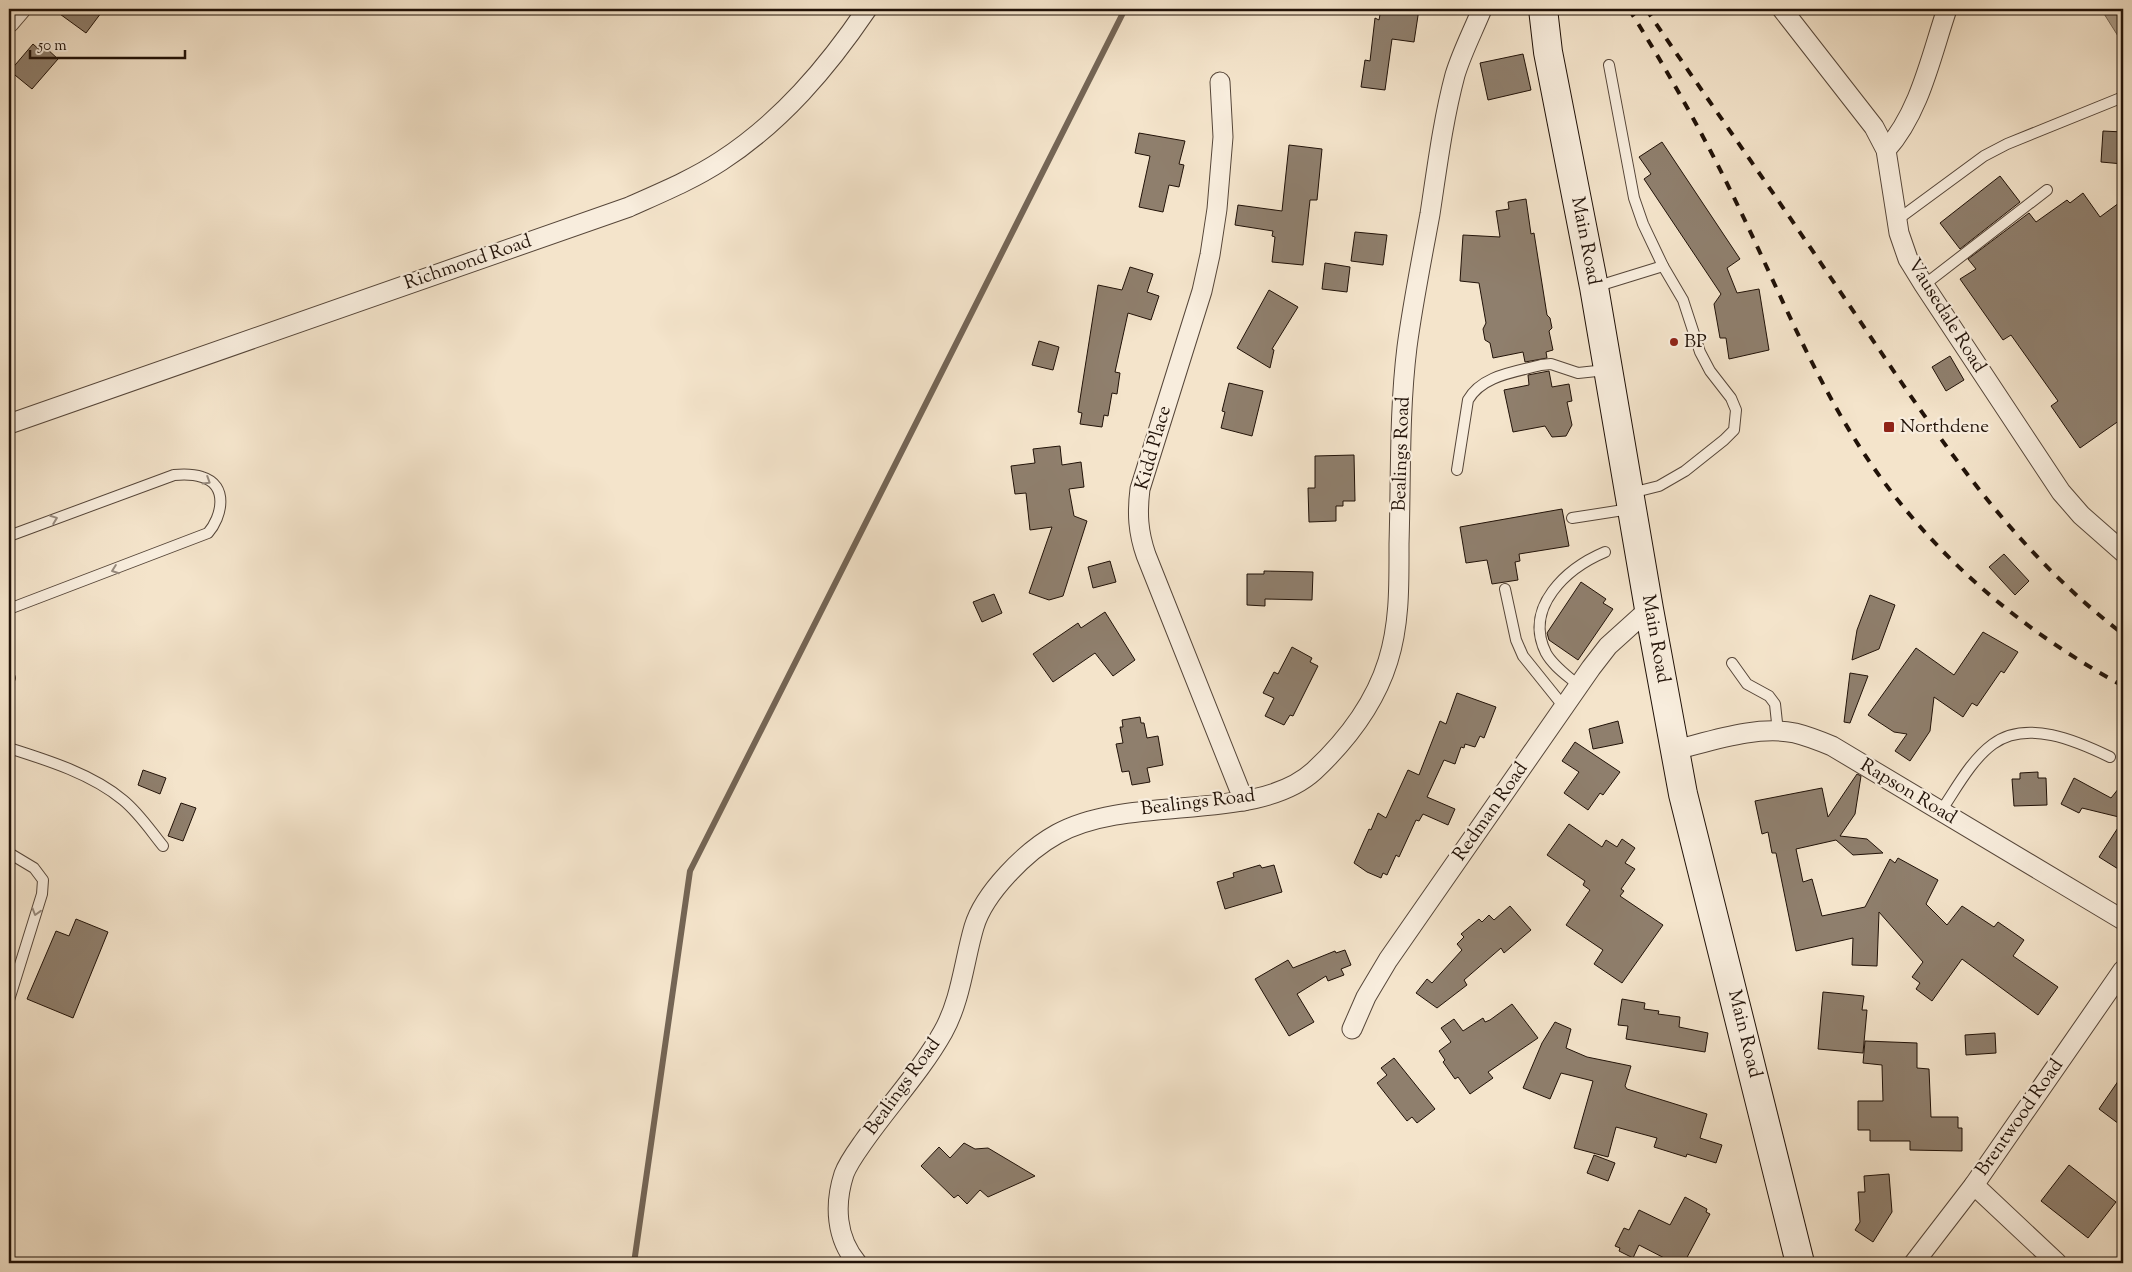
<svg xmlns="http://www.w3.org/2000/svg" width="2132" height="1272" font-family="'Sorts Mill Goudy',serif">
<style>
.water{fill:#ac9d89;stroke:#746555}
.lines{fill:none;stroke-linecap:round;stroke-linejoin:round}
.stream{stroke:#746555;stroke-width:6}
.building{fill:#8f7f6d;stroke:#211208}
.service-casing{stroke:#564639;stroke-width:12}
.minor-casing{stroke:#564639;stroke-width:21}
.secondary-casing{stroke:#211208;stroke-width:30}
.service{stroke:#f8eddd;stroke-width:10}
.minor{stroke:#f8eddd;stroke-width:19}
.secondary{stroke:#f8eddd;stroke-width:28}
.rail{stroke:#211208;stroke-width:4;stroke-dasharray:9 9;stroke-linecap:butt}
.oneway{stroke:#978a7d}
.poi-dot{fill:#8f2418;stroke:#f8eddd;stroke-width:2}
.labels{text-anchor:middle;dominant-baseline:central;stroke-width:4.5;stroke-linejoin:round;paint-order:stroke}
.street-label{font-size:19px;fill:#211208;stroke:#f8eddd}
.poi-label{font-size:19px;fill:#211208;stroke:#f8eddd;text-anchor:start}
</style>
<rect width="100%" height="100%" fill="#f4e4cb"/>
<filter id="stains"><feTurbulence type="fractalNoise" baseFrequency=".004" numOctaves="4"/><feColorMatrix values="0 0 0 0 .2 0 0 0 0 .09 0 0 0 0 .02 0 0 0 .5 -.17"/></filter>
<radialGradient id="worn" r=".72"><stop offset=".6" stop-color="#630" stop-opacity="0"/><stop offset="1" stop-color="#630" stop-opacity=".3"/></radialGradient>
<path class="water" d="M 2101,9 L 2123,9 L 2123,44 Z"/>
<g class="lines">
<path class="stream" d="M 634,1263 L 690,871 L 1125,9"/>
</g>
<g class="building">
<path d="M 53,9 L 104,9 L 86,33 Z"/>
<path d="M 1381,9 L 1419,9 L 1414,42 L 1392,39 L 1385,90 L 1361,87 L 1365,60 L 1370,61 L 1375,18 L 1379,20 Z"/>
<path d="M 33,44 L 42,52 L 46,48 L 58,59 L 32,89 L 10,71 Z"/>
<path d="M 1523,54 L 1531,90 L 1488,100 L 1480,63 Z"/>
<path d="M 2103,131 L 2123,132 L 2123,164 L 2101,162 Z"/>
<path d="M 1139,133 L 1185,141 L 1179,164 L 1184,165 L 1179,187 L 1169,185 L 1163,212 L 1139,207 L 1150,156 L 1135,153 Z"/>
<path d="M 1662,142 L 1740,259 L 1727,268 L 1737,293 L 1759,289 L 1769,350 L 1729,359 L 1726,338 L 1720,338 L 1714,304 L 1721,294 L 1644,179 L 1651,174 L 1639,157 Z"/>
<path d="M 1289,145 L 1322,149 L 1317,200 L 1310,200 L 1303,265 L 1272,262 L 1275,237 L 1272,236 L 1273,231 L 1235,225 L 1238,205 L 1282,211 Z"/>
<path d="M 2000,176 L 2020,202 L 1960,249 L 1940,223 Z"/>
<path d="M 2083,193 L 2100,217 L 2123,200 L 2123,418 L 2080,448 L 2051,406 L 2058,401 L 2011,335 L 2003,340 L 1960,279 L 1976,269 L 1968,259 L 2029,213 L 2036,222 L 2067,200 L 2070,203 Z"/>
<path d="M 1526,199 L 1531,234 L 1534,233 L 1547,315 L 1550,318 L 1552,328 L 1549,331 L 1553,350 L 1546,352 L 1547,358 L 1525,362 L 1523,352 L 1493,358 L 1490,343 L 1485,340 L 1483,329 L 1486,323 L 1479,283 L 1460,281 L 1463,235 L 1500,237 L 1496,211 L 1509,209 L 1508,202 Z"/>
<path d="M 1355,232 L 1387,235 L 1383,265 L 1351,261 Z"/>
<path d="M 1325,263 L 1350,267 L 1347,292 L 1322,289 Z"/>
<path d="M 1130,267 L 1153,274 L 1147,292 L 1159,296 L 1151,320 L 1128,313 L 1115,372 L 1120,373 L 1117,394 L 1112,393 L 1108,416 L 1104,415 L 1102,427 L 1080,424 L 1082,413 L 1078,412 L 1098,285 L 1122,290 Z"/>
<path d="M 1269,290 L 1298,307 L 1272,349 L 1274,350 L 1270,368 L 1237,348 Z"/>
<path d="M 1039,341 L 1059,347 L 1053,370 L 1032,365 Z"/>
<path d="M 1950,356 L 1964,380 L 1946,391 L 1932,367 Z"/>
<path d="M 1549,371 L 1552,387 L 1569,384 L 1572,401 L 1567,402 L 1572,425 L 1566,436 L 1552,437 L 1545,426 L 1513,432 L 1504,390 L 1529,385 L 1528,375 Z"/>
<path d="M 1229,383 L 1263,391 L 1252,436 L 1221,428 L 1225,412 L 1222,411 Z"/>
<path d="M 1060,446 L 1062,465 L 1081,462 L 1084,487 L 1069,489 L 1074,516 L 1087,521 L 1063,596 L 1049,600 L 1029,593 L 1052,527 L 1030,530 L 1026,493 L 1015,494 L 1011,466 L 1035,463 L 1033,449 Z"/>
<path d="M 1354,455 L 1355,501 L 1343,501 L 1343,506 L 1336,506 L 1336,521 L 1309,522 L 1308,488 L 1315,488 L 1315,456 Z"/>
<path d="M 1562,509 L 1569,546 L 1519,554 L 1520,561 L 1515,562 L 1518,580 L 1492,584 L 1487,560 L 1466,563 L 1460,527 Z"/>
<path d="M 2004,554 L 2029,581 L 2015,595 L 1989,567 Z"/>
<path d="M 1110,561 L 1116,582 L 1093,588 L 1088,567 Z"/>
<path d="M 1264,571 L 1313,572 L 1312,600 L 1265,599 L 1265,606 L 1247,605 L 1247,574 L 1264,574 Z"/>
<path d="M 1581,582 L 1606,599 L 1603,603 L 1613,609 L 1578,660 L 1549,640 L 1547,633 Z"/>
<path d="M 994,594 L 1002,613 L 982,622 L 973,602 Z"/>
<path d="M 1870,595 L 1895,605 L 1879,649 L 1852,660 L 1857,630 Z"/>
<path d="M 1105,612 L 1135,660 L 1113,676 L 1095,653 L 1053,682 L 1033,654 L 1078,623 L 1081,628 Z"/>
<path d="M 1983,632 L 2018,652 L 2004,673 L 2001,671 L 1977,706 L 1972,703 L 1963,717 L 1934,697 L 1930,731 L 1910,761 L 1895,751 L 1907,734 L 1894,732 L 1868,715 L 1916,648 L 1954,675 Z"/>
<path d="M 1292,647 L 1312,658 L 1310,662 L 1318,666 L 1293,716 L 1290,715 L 1284,725 L 1265,716 L 1274,698 L 1263,693 L 1274,672 L 1278,674 Z"/>
<path d="M 1850,673 L 1868,676 L 1850,723 L 1844,722 Z"/>
<path d="M 1457,693 L 1496,707 L 1484,738 L 1480,736 L 1475,747 L 1465,744 L 1464,748 L 1461,747 L 1455,764 L 1444,760 L 1427,797 L 1455,809 L 1448,825 L 1423,814 L 1419,821 L 1416,820 L 1399,857 L 1396,855 L 1387,875 L 1383,873 L 1381,878 L 1367,872 L 1354,863 L 1369,829 L 1371,830 L 1378,813 L 1386,818 L 1408,770 L 1419,775 L 1440,721 L 1446,724 Z"/>
<path d="M 1140,717 L 1141,723 L 1144,723 L 1147,738 L 1158,736 L 1163,765 L 1147,768 L 1150,782 L 1132,785 L 1129,771 L 1122,772 L 1116,744 L 1123,743 L 1120,727 L 1123,727 L 1122,720 Z"/>
<path d="M 1618,721 L 1623,743 L 1593,749 L 1589,729 Z"/>
<path d="M 1575,742 L 1620,772 L 1603,795 L 1600,793 L 1588,810 L 1564,793 L 1579,772 L 1562,761 Z"/>
<path d="M 143,770 L 166,778 L 160,794 L 138,785 Z"/>
<path d="M 2038,772 L 2038,778 L 2046,778 L 2047,805 L 2014,806 L 2012,779 L 2020,779 L 2020,773 Z"/>
<path d="M 1857,774 L 1861,776 L 1855,814 L 1840,836 L 1867,839 L 1883,853 L 1853,855 L 1836,840 L 1796,849 L 1803,882 L 1812,879 L 1822,916 L 1865,907 L 1890,859 L 1895,863 L 1898,858 L 1938,880 L 1926,904 L 1947,925 L 1962,906 L 1994,927 L 1998,922 L 2024,940 L 2013,956 L 2058,987 L 2038,1015 L 1962,959 L 1932,1001 L 1916,989 L 1920,983 L 1912,977 L 1923,962 L 1879,912 L 1877,966 L 1852,965 L 1853,938 L 1796,951 L 1776,853 L 1772,853 L 1768,832 L 1762,834 L 1755,801 L 1822,788 L 1828,817 Z"/>
<path d="M 2074,778 L 2111,798 L 2123,783 L 2123,818 L 2082,808 L 2079,813 L 2061,804 Z"/>
<path d="M 181,803 L 196,808 L 183,841 L 168,836 Z"/>
<path d="M 2123,820 L 2123,872 L 2099,857 Z"/>
<path d="M 1569,824 L 1602,847 L 1606,840 L 1617,847 L 1622,839 L 1635,848 L 1625,863 L 1635,869 L 1621,889 L 1624,891 L 1620,896 L 1663,925 L 1622,983 L 1594,964 L 1603,950 L 1566,925 L 1590,890 L 1583,885 L 1585,881 L 1547,855 Z"/>
<path d="M 1260,865 L 1262,868 L 1274,865 L 1282,892 L 1225,909 L 1217,882 L 1234,877 L 1233,873 Z"/>
<path d="M 1510,906 L 1531,930 L 1504,953 L 1501,948 L 1464,980 L 1467,985 L 1437,1008 L 1416,993 L 1427,979 L 1432,983 L 1462,950 L 1457,944 L 1464,937 L 1461,934 L 1479,919 L 1482,922 L 1489,915 L 1494,920 Z"/>
<path d="M 76,919 L 108,932 L 73,1018 L 27,999 L 56,931 L 69,936 Z"/>
<path d="M 1345,950 L 1351,965 L 1341,969 L 1344,975 L 1328,981 L 1326,976 L 1297,994 L 1314,1022 L 1289,1036 L 1255,979 L 1288,960 L 1293,968 L 1335,951 L 1336,953 Z"/>
<path d="M 1823,992 L 1864,996 L 1862,1010 L 1867,1010 L 1863,1053 L 1818,1049 Z"/>
<path d="M 1622,999 L 1645,1003 L 1644,1009 L 1659,1011 L 1658,1014 L 1680,1017 L 1679,1027 L 1708,1033 L 1705,1052 L 1626,1039 L 1628,1026 L 1618,1025 Z"/>
<path d="M 1512,1004 L 1538,1038 L 1488,1072 L 1493,1078 L 1470,1094 L 1458,1077 L 1455,1079 L 1443,1062 L 1445,1060 L 1439,1051 L 1451,1042 L 1441,1028 L 1454,1019 L 1463,1031 L 1483,1018 L 1485,1022 L 1490,1020 Z"/>
<path d="M 1555,1022 L 1571,1029 L 1566,1048 L 1587,1057 L 1631,1066 L 1625,1086 L 1627,1089 L 1707,1114 L 1700,1138 L 1722,1145 L 1716,1163 L 1687,1154 L 1686,1157 L 1654,1147 L 1657,1138 L 1616,1127 L 1608,1157 L 1574,1148 L 1593,1081 L 1561,1073 L 1550,1099 L 1523,1088 L 1542,1043 Z"/>
<path d="M 1995,1033 L 1996,1053 L 1966,1055 L 1965,1035 Z"/>
<path d="M 1865,1041 L 1917,1043 L 1917,1068 L 1929,1069 L 1931,1117 L 1958,1117 L 1958,1128 L 1962,1128 L 1962,1151 L 1910,1150 L 1910,1141 L 1870,1141 L 1870,1130 L 1858,1130 L 1858,1101 L 1883,1101 L 1882,1065 L 1863,1063 Z"/>
<path d="M 1394,1058 L 1435,1109 L 1417,1123 L 1412,1117 L 1407,1121 L 1377,1083 L 1387,1075 L 1381,1068 Z"/>
<path d="M 2123,1074 L 2123,1127 L 2099,1109 Z"/>
<path d="M 964,1143 L 975,1149 L 988,1148 L 1035,1176 L 988,1197 L 980,1190 L 967,1204 L 958,1195 L 954,1198 L 921,1166 L 939,1147 L 950,1158 Z"/>
<path d="M 1594,1155 L 1615,1163 L 1608,1181 L 1587,1173 Z"/>
<path d="M 2069,1165 L 2116,1202 L 2088,1238 L 2041,1201 Z"/>
<path d="M 1889,1174 L 1892,1212 L 1873,1242 L 1855,1230 L 1860,1222 L 1858,1192 L 1865,1192 L 1864,1176 Z"/>
<path d="M 1685,1197 L 1707,1209 L 1706,1212 L 1710,1214 L 1684,1263 L 1674,1263 L 1639,1245 L 1633,1258 L 1619,1251 L 1620,1248 L 1615,1246 L 1624,1228 L 1629,1230 L 1639,1210 L 1670,1225 Z"/>
</g>
<g class="lines">
<g class="service-casing">
<g id="service">
<path d="M 1609,65 L 1634,198 L 1643,224 L 1663,266 L 1683,300 L 1700,352 L 1710,371 L 1731,398 L 1736,410 L 1734,430 L 1724,440 L 1685,471 L 1659,486 L 1631,493"/>
<path d="M 1897,220 L 1984,156 L 2007,144 L 2123,97"/>
<path d="M 1924,285 L 2047,190"/>
<path d="M 1595,287 L 1663,266"/>
<path d="M 1457,470 L 1468,400 C 1482,375 1516,372 1541,365 L 1551,364 L 1578,373 L 1606,370"/>
<path d="M 1572,518 L 1630,509"/>
<path d="M 9,536 L 174,475 C 184,474 193,474 202,477 C 229,485 222,517 208,533 L 9,609"/>
<path d="M 1505,589 L 1516,640 L 1523,656 L 1564,707"/>
<path d="M 1732,663 L 1747,684 L 1769,696 L 1775,704 L 1778,732"/>
<path d="M 9,678 L 10,678"/>
<path d="M 1579,686 C 1568,676 1553,666 1546,653 C 1523,607 1567,568 1605,552"/>
<path d="M 9,748 C 47,760 92,774 123,800 C 139,813 150,830 163,846"/>
<path d="M 1941,811 C 1956,789 1971,760 1993,744 C 2027,719 2077,741 2110,757"/>
<path d="M 9,853 L 34,868 L 43,880 L 42,894 L 9,1000"/>
</g>
</g>
<g class="minor-casing">
<g id="minor">
<path d="M 1782,9 L 1874,127 L 1886,150 L 1899,233 L 1908,259 L 1924,285 L 2061,492 L 2081,515 L 2123,552"/>
<path d="M 9,23 L 21,9"/>
<path d="M 1220,82 L 1223,137 L 1217,209 L 1210,255 L 1202,291 L 1140,489 C 1137,513 1138,532 1146,555 L 1244,801"/>
<path d="M 1886,150 C 1920,112 1931,56 1947,9"/>
<path d="M 9,424 L 629,207 C 660,193 692,180 721,161 C 781,122 827,68 867,9"/>
<path d="M 1675,750 C 1712,741 1757,725 1795,733 C 1807,736 1820,741 1832,746 L 2123,920"/>
<path d="M 1352,1029 L 1366,997 L 1388,960 L 1591,668 L 1608,646 L 1649,609"/>
<path d="M 1974,1185 L 2057,1263"/>
<path d="M 857,1263 C 836,1238 834,1205 844,1174 C 848,1163 857,1151 864,1141 C 890,1104 921,1071 943,1032 C 961,1000 964,961 974,927 C 984,893 1026,851 1057,834 C 1131,793 1256,824 1314,771 C 1346,741 1375,703 1388,661 C 1400,623 1399,583 1399,544 C 1401,478 1399,412 1407,347 C 1413,302 1422,258 1430,214 C 1437,168 1443,120 1455,75 C 1462,52 1473,31 1482,9"/>
<path d="M 1914,1263 L 1974,1185 L 2123,970"/>
</g>
</g>
<g class="secondary-casing">
<path id="secondary" d="M 1543,9 L 1548,52 L 1594,287 L 1649,609 L 1683,794 L 1800,1263"/>
</g>
<use href="#service" class="service"/>
<use href="#minor" class="minor"/>
<use href="#secondary" class="secondary"/>
<g class="rail">
<path d="M 1629,9 C 1669,73 1706,139 1739,208 C 1783,299 1821,396 1881,478 C 1946,567 2027,633 2123,686"/>
<path d="M 1646,9 C 1710,103 1776,196 1839,290 C 1924,415 2001,541 2123,634"/>
</g>
</g>
<defs><path id="oneway-chevron" d="M-2-3.5L2.5 0L-2 3.5" fill="none" stroke-width="1.6" stroke-linecap="round" stroke-linejoin="round" transform="scale(1.25)"/></defs>
<g class="oneway">
<use href="#oneway-chevron" transform="translate(207 481) rotate(32)"/>
<use href="#oneway-chevron" transform="translate(54 519) rotate(-21)"/>
<use href="#oneway-chevron" transform="translate(115 570) rotate(160)"/>
<use href="#oneway-chevron" transform="translate(36 912) rotate(107)"/>
</g>
<g class="poi-dot">
<circle cx="1674" cy="342" r="5"/>
<rect x="1883" y="421" width="12" height="12" rx="2.5"/>
</g>
<g class="labels">
<g class="street-label">
<text transform="translate(1585 241) rotate(79)">Main Road</text>
<text transform="translate(468 263) rotate(-19)">Richmond Road</text>
<text transform="translate(1946 316) rotate(58)">Vausedale Road</text>
<text transform="translate(1154 448) rotate(-74)">Kidd Place</text>
<text transform="translate(1402 454) rotate(-88)">Bealings Road</text>
<text transform="translate(1655 639) rotate(80)">Main Road</text>
<text transform="translate(1908 792) rotate(31)">Rapson Road</text>
<text transform="translate(1198 803) rotate(-7)">Bealings Road</text>
<text transform="translate(1491 812) rotate(-55)">Redman Road</text>
<text transform="translate(1744 1034) rotate(76)">Main Road</text>
<text transform="translate(903 1087) rotate(-54)">Bealings Road</text>
<text transform="translate(2020 1118) rotate(-55)">Brentwood Road</text>
</g>
<g class="poi-label">
<text x="1684" y="342">BP</text>
<text x="1900" y="427">Northdene</text>
</g>
</g>
<rect width="2132" height="1272" fill="none" stroke="#f4e4cb" stroke-width="30"/>
<rect x="10" y="10" width="2112" height="1252" fill="none" stroke="#211208" stroke-width="2.5"/>
<rect x="15" y="15" width="2102" height="1242" fill="none" stroke="#211208"/>
<path d="M30 50v8h155v-8" fill="none" stroke="#211208" stroke-width="2.5"/>
<text x="38" y="50" font-size="15" fill="#211208" stroke="#f8eddd" stroke-width="4" paint-order="stroke">50 m</text>
<rect width="100%" height="100%" filter="url(#stains)"/>
<rect width="100%" height="100%" fill="url(#worn)"/>
</svg>
